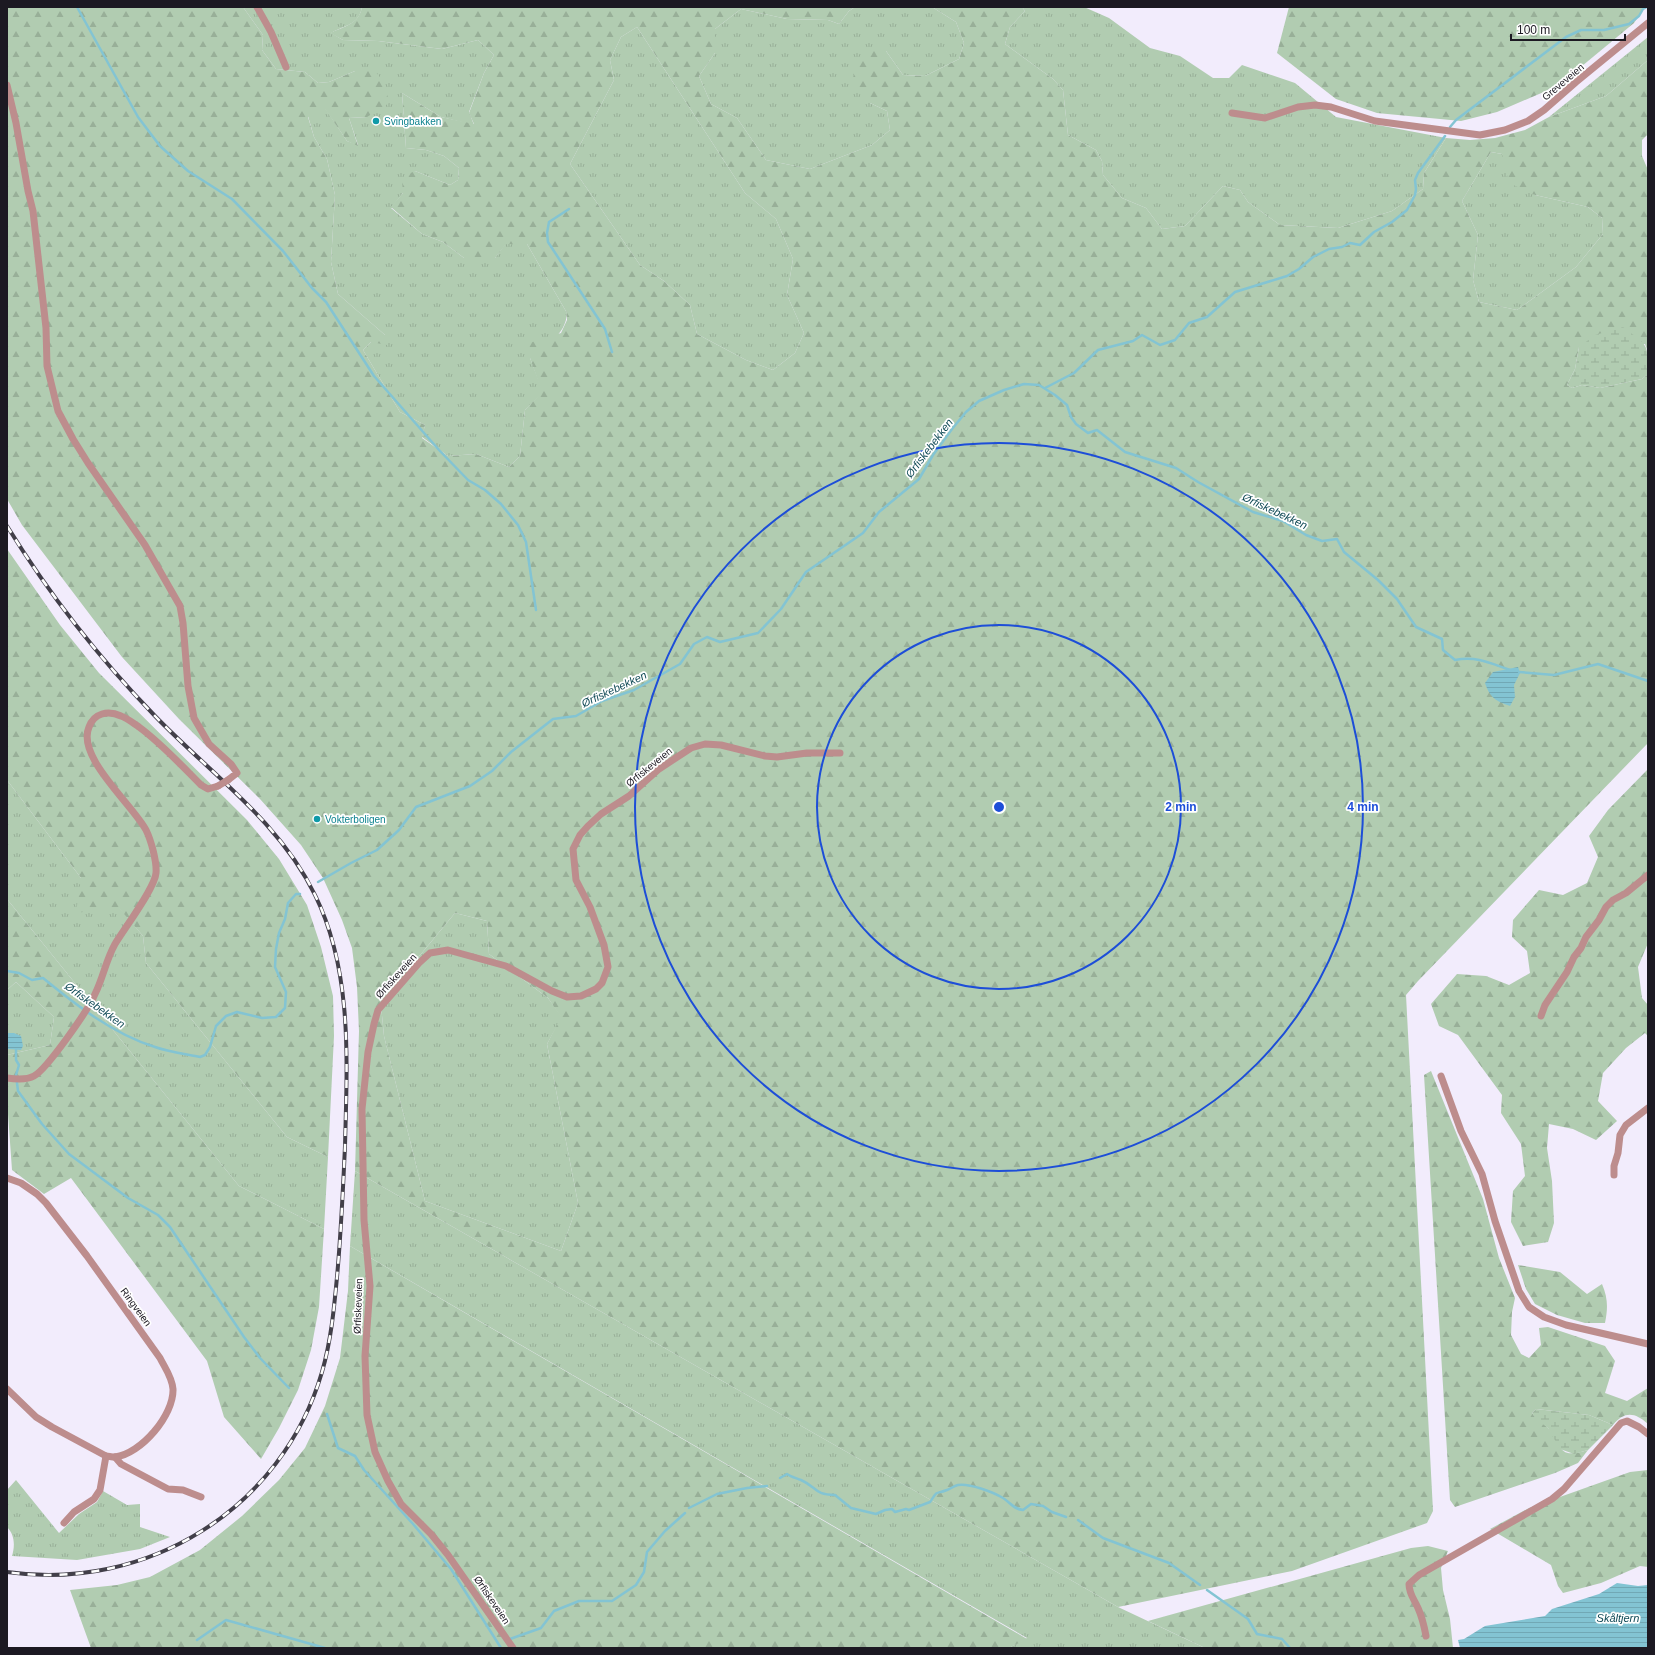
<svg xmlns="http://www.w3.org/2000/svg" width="1655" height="1655" font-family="Helvetica,sans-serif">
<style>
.grass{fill:url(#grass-tufts)}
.forest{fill:url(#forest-firs);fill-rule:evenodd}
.wetland{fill:url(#wetland-marsh)}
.water{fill:url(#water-rules)}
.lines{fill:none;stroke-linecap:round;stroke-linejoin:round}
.stream{stroke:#83c4d3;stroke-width:2.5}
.street{stroke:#bd8d8d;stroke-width:7}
.rail-casing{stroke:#423f49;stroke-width:4}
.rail{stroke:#fff;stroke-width:2.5;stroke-dasharray:8;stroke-linecap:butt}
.street-bridge{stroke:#bd8d8d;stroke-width:7}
.ring{fill:none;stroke:#1d4ed8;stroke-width:2}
.culture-dot{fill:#0f9aa8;stroke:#fff;stroke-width:1.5}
.labels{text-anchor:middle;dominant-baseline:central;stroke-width:3.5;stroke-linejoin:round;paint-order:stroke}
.street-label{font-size:10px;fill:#1c1922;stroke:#fff}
.culture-label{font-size:10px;fill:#0d838f;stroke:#fff;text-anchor:start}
.water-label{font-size:11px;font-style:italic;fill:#104a56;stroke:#fff}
.centre{fill:#1d4ed8;stroke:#fff;stroke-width:2}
.ring-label{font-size:12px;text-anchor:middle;font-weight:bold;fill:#1d4ed8;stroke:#fff;stroke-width:3.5;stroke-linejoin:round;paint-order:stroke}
</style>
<defs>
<pattern id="grass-tufts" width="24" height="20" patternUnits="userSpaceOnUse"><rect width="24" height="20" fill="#b1ccb1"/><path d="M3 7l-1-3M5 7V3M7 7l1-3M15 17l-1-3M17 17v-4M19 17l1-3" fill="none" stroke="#98af98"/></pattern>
<pattern id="forest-firs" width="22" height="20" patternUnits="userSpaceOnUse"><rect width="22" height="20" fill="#b1ccb1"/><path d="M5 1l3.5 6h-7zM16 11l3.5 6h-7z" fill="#98af98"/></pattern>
<pattern id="wetland-marsh" width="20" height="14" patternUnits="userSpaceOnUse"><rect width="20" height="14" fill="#b1ccb1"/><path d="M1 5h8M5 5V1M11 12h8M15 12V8" fill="none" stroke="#98af98"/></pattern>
<pattern id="water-rules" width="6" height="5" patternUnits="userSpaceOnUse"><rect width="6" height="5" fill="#83c4d3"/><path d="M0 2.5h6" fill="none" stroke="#71a8b5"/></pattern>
</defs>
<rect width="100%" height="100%" fill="#f2ecfc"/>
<g class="grass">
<path d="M 243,7 L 362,7 C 359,25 345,25 331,33 L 343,40 L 378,41 L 442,49 L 478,40 L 494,55 L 484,73 L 469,112 L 474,125 L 441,117 L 402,93 L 406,148 L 426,150 L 444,156 L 459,168 L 458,180 L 450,185 L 415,171 L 403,193 L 391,208 L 422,234 L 443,242 L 464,258 L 495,258 L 506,243 L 527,244 L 567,313 C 566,335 545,346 530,358 L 543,392 L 525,410 L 520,456 L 509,467 L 476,454 L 448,456 L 422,437 L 425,425 L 400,412 L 363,350 L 371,342 L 385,335 L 338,294 L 331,262 L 335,195 L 327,159 L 314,137 L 308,116 L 325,108 L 347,141 L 358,145 L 349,118 L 367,117 L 355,71 L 329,82 L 318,83 L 305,72 L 276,69 L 262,50 L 263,35 Z"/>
<path d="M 855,7 L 932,7 L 956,22 L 964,43 L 959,59 L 925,76 L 903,75 L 886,51 L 870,103 L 887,111 L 890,130 L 872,145 L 810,169 L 766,160 L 737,118 L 711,104 L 699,76 L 715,53 L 715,29 L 741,9 L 787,19 L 828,20 L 839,24 L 849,11 Z"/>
<path d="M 1022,7 L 1084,7 L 1109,18 L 1150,48 L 1180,56 L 1213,78 L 1229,78 L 1242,65 L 1295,83 L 1336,117 L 1446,138 L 1424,173 L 1423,189 L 1392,211 L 1338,228 L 1280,225 L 1248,202 L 1240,190 L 1223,186 L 1185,226 L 1162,229 L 1146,208 L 1122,198 L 1103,175 L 1102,161 L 1096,150 L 1068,135 L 1063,90 L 1053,79 L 1005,44 L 1010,27 L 1025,11 Z"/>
<path d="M 637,27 L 745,193 L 776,219 L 793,259 L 787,295 L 804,333 L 795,353 L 773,370 L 746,360 L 697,334 L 690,305 L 664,281 L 640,265 L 570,164 L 614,80 L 610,60 L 621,37 Z"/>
<path d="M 1648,37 L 1648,60 L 1606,96 L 1549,117 Z"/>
<path d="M 1491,152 L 1502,154 L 1535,195 L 1588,207 L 1602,218 L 1603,234 L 1576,267 L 1517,310 L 1479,302 L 1473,280 L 1478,235 L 1462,201 Z"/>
<path d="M 7,780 L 81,878 L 118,906 L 143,936 L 146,963 L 287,1137 L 328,1157 L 324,1229 L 239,1186 L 7,899 Z"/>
<path d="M 455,913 L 487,921 L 489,954 L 548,998 L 562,1017 L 547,1044 L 578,1203 L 561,1251 L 425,1201 L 384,1036 L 380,995 L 421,954 Z"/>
<path d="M 16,982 L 54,1017 L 50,1045 L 7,1055 L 7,990 Z"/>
<path d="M 355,1171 L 1118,1607 L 1205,1648 L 1009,1648 L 1027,1638 L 350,1246 Z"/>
<path d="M 16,1480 L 59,1533 L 79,1514 L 97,1502 L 103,1491 L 127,1505 L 140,1504 L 140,1527 L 170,1537 L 140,1549 L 77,1560 L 12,1556 C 15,1546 15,1535 7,1527 L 7,1490 Z"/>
</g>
<g class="forest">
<path d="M 7,7 L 243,7 L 263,35 L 262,50 L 276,69 L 305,72 L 318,83 L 329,82 L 355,71 L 375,71 L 385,84 L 389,103 L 367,117 L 349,118 L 358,146 L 347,141 L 325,109 L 308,117 L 314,137 L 327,159 L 335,195 L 331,262 L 338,294 L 385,335 L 387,345 L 371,342 L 363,350 L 400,412 L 425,425 L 422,438 L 448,456 L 476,454 L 509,467 L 520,456 L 525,410 L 542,392 L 530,358 L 529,343 L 561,333 L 567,320 L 567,313 L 527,244 L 506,244 L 495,258 L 481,262 L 464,258 L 443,242 L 422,234 L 392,208 L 390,208 L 403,193 L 402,180 L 406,175 L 415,171 L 450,185 L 458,180 L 459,168 L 444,156 L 426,150 L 406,148 L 402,93 L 441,117 L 474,124 L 469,113 L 484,73 L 494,55 L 478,40 L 442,49 L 378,41 L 343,40 L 330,33 C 345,26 359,24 362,7 L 855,7 L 849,11 L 839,24 L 828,20 L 787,19 L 741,9 L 715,29 L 715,53 L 699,76 L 711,104 L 737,118 L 766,160 L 810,169 L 872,145 L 890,130 L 887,111 L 870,103 L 852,87 L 855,64 L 866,47 L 886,51 L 903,75 L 925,76 L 959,59 L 964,43 L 956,22 L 932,7 L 1022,7 L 1025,11 L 1010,27 L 1005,44 L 1053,79 L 1063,90 L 1068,135 L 1096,150 L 1102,161 L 1103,175 L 1122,198 L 1146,208 L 1162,229 L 1185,226 L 1223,186 L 1240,190 L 1248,202 L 1280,225 L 1338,228 L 1392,211 L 1423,189 L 1424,173 L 1446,138 L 1470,140 L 1495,138 L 1525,130 L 1549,117 L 1606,96 L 1648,60 L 1648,134 L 1642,140 L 1642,156 L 1648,170 L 1648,352 L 1645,344 L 1579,347 L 1575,369 L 1567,385 L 1572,388 L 1582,385 L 1600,388 L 1642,379 L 1648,374 L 1648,743 L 1418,981 L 1406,995 L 1433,1511 L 1427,1523 L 1292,1571 L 1118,1607 L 355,1171 L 359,1031 L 357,987 L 352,948 L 342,920 L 323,878 L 301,845 L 260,799 L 179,719 L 122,657 L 22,525 L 7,499 ZM 637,27 L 745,193 L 776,219 L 793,259 L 787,295 L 804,333 L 795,353 L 773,370 L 746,360 L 697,334 L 690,305 L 664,281 L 640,265 L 570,164 L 614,80 L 610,60 L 621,37 ZM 1491,152 L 1502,154 L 1509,183 L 1535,195 L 1588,207 L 1602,218 L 1603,234 L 1576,267 L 1517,310 L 1479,302 L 1473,280 L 1478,235 L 1462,201 ZM 455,913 L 487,921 L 489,954 L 548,998 L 561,1017 L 547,1044 L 578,1203 L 561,1251 L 425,1201 L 384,1036 L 380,995 L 421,954 Z"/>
<path d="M 1289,7 L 1645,7 L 1634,23 L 1576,71 L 1546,91 L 1497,112 L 1461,121 L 1377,113 L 1336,99 L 1277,53 Z"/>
<path d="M 7,549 L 60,625 L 99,673 L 247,820 L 279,859 L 307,905 L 321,947 L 333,996 L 334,1036 L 328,1157 L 287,1137 L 146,963 L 143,936 L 118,907 L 76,913 L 81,878 L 7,780 Z"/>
<path d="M 1648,769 L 1648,943 L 1638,967 L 1642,998 L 1648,1005 L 1648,1036 L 1645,1033 L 1626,1048 L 1603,1073 L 1598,1101 L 1617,1121 L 1596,1140 L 1573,1129 L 1549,1124 L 1547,1148 L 1552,1181 L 1554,1223 L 1548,1242 L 1523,1246 L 1511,1222 L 1513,1191 L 1525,1176 L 1521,1144 L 1501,1113 L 1502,1095 L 1458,1035 L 1439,1026 L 1431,1004 L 1457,974 L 1486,976 L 1509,985 L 1530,973 L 1527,951 L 1512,937 L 1513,920 L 1539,890 L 1563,895 L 1587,883 L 1598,857 L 1589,836 L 1608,810 Z"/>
<path d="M 7,899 L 239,1186 L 324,1229 L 319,1307 L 311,1350 L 298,1390 L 279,1428 L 261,1459 L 224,1417 L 207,1361 L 71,1178 L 44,1194 L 12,1170 L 7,1100 L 7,1055 L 50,1045 L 54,1017 L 16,982 L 7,990 Z"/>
<path d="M 1431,1071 L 1483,1199 L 1499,1258 L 1515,1298 L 1512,1312 L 1511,1335 L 1521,1354 L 1529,1358 L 1541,1345 L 1539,1328 L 1548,1327 L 1605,1346 L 1615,1361 L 1605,1393 L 1627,1401 L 1648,1388 L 1648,1424 C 1635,1412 1624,1411 1613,1425 L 1589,1415 L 1536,1409 L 1532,1413 C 1537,1420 1543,1422 1548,1428 C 1564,1446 1556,1460 1588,1450 L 1578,1463 L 1555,1473 L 1455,1507 L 1450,1500 L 1424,1075 Z"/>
<path d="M 350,1246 L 1027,1639 L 1009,1648 L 91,1648 L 70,1590 L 117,1585 L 150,1577 L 200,1550 L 242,1516 L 279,1480 L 305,1448 L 325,1406 L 340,1358 L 348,1291 Z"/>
<path d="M 1518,1265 L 1560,1272 L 1587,1294 L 1602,1284 C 1608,1298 1608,1308 1605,1323 L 1585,1323 L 1557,1315 L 1535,1304 L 1526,1289 Z"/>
<path d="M 1648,1470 L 1648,1567 L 1640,1566 L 1601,1583 L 1563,1593 L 1558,1586 L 1551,1565 L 1490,1529 L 1529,1508 L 1630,1472 Z"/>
<path d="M 1428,1546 L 1448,1551 L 1441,1568 L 1443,1590 L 1450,1619 L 1453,1648 L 1205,1648 L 1148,1621 L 1411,1548 Z"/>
</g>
<g class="wetland">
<path d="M 1623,327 C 1648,346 1648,342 1648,374 L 1642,379 L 1600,388 L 1582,385 L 1572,388 L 1567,385 L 1575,369 L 1579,347 L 1595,335 Z"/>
<path d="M 1536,1409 L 1589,1415 L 1613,1425 L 1588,1450 L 1574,1454 L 1560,1449 L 1548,1428 L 1536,1419 L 1532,1413 Z"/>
</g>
<g class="water">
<path d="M 1518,667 L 1520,673 L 1514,685 L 1515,697 L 1510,706 C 1496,701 1490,698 1485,683 L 1493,672 Z"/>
<path d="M 7,1033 L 14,1033 L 21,1036 L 23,1046 L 21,1050 L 8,1049 Z"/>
<path d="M 1617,1583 L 1638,1586 L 1648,1585 L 1648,1648 L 1460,1648 L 1458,1640 L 1464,1639 L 1485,1626 L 1545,1616 L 1552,1609 L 1599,1594 Z"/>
</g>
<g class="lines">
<g class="stream">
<path d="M 77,7 L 138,117 L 160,146 L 188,171 L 232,199 L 283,251 L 312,288 L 326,302 L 374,376 L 439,450 L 468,480 L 485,490 L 501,504 L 518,525 L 526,542 L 536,610"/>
<path d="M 1450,127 L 1456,120 L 1566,37 L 1581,30 L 1604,30 L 1629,24 L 1639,16 L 1643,9 L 1647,7"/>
<path d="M 569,209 L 549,222 L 547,233 L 548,242 L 605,329 L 612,352"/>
<path d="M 1045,388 L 1074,373 L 1098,350 L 1133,341 L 1142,335 L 1160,345 L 1175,340 L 1189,323 L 1207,317 L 1235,292 L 1287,276 L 1299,269 L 1313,257 L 1329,249 L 1342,247 L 1350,243 L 1360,245 L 1374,232 L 1392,222 L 1407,210 L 1415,195 L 1416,189 L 1415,180 L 1418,173 L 1445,136"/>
<path d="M 1519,672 L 1554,675 L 1598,664 L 1648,681"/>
<path d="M 318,882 L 351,863 L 377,850 L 399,830 L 416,807 L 470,786 L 492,771 L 511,752 L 553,719 L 576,716 L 602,701 L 634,690 L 680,664 L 694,644 L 707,637 L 720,642 L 758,633 L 781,609 L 806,572 L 863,533 L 879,512 L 919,479 L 933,455 L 952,429 L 966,412 L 979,401 L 1004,390 L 1024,384 L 1039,385 L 1055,395 L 1067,405 L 1071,417 L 1076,424 L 1088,433 L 1097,430 L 1125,452 L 1176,468 L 1198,482 L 1253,512 L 1283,521 L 1306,535 L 1322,541 L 1337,539 L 1344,552 L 1378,580 L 1397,599 L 1416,627 L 1442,639 L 1443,650 L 1455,660 C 1477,656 1490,663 1510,670"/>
<path d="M 7,971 L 19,973 L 32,980 L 43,978 C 76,1005 113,1034 155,1047 C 169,1052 185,1054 200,1057 L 205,1055 L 210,1047 L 216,1026 L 226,1016 L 237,1012 L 262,1018 L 276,1017 L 285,1008 L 286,992 L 275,967 L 276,949 L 279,933 L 285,919 L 288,903 L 296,894 L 300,894"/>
<path d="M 16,1050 L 16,1060 L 19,1065 L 16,1075 L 18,1091 L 42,1124 L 69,1154 L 128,1198 L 158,1215 L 170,1227 L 244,1337 L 260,1358 L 289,1388"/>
<path d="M 327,1414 L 338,1448 L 355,1456 L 364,1470 L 413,1524 L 451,1569 L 501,1648"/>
<path d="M 780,1478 L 787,1474 C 791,1477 796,1478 801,1480 C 817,1487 814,1495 835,1495 L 851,1508 L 876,1514 L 885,1510 L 892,1509 L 895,1512 L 906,1509 L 909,1510 L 930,1502 C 939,1489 934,1495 947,1490 C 951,1489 953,1486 958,1485 C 969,1483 993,1492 1003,1498 C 1011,1503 1013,1509 1023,1510 L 1031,1504 L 1043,1506 L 1052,1512 L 1066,1517"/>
<path d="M 689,1508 L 717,1494 L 747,1488 L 767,1486"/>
<path d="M 1078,1520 L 1103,1538 L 1169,1563 L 1200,1585"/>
<path d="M 1207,1590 L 1248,1619 L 1257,1634 L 1282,1639 L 1290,1648"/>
<path d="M 510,1639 L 541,1628 L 554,1611 L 579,1601 L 612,1601 L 636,1585 L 644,1572 L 647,1552 L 665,1531 L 685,1513"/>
<path d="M 197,1640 L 226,1620 L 325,1648"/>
</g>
<g class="street">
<path d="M 257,7 L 271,32 L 286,67"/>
<path d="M 7,85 L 16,123 L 28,191 L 33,211 L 46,328 L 47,366 L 58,411 L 73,439 L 88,463 L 145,545 L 180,606 L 183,623 L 188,686 L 194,718 L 209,744 L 231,764 L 237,773 L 228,780"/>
<path d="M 1232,113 L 1265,118 L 1298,107 L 1315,105 L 1331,107 L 1375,121 L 1480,135 L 1505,130 L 1528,121 L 1544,110 L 1576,82 L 1648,23"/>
<path d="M 1541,1016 L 1545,1005 L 1567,972 L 1574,957 L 1581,948 L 1586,937 L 1599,920 L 1606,907 L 1613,900 L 1626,893 L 1648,875"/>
<path d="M 1441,1076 L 1461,1131 L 1482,1174 L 1495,1221 L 1519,1291 L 1529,1307 L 1544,1317 L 1566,1325 L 1648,1344"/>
<path d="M 7,1078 C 14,1079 27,1080 34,1076 C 47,1069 89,1009 95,994 C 103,978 106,960 115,944 C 124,929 155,888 156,873 C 157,862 151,840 146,830 C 133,805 76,757 89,727 C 94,713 108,710 121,716 C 127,718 133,723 139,727 C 162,744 181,765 201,785 L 208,789 L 218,786"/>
<path d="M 1614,1175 L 1614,1166 L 1618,1153 L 1620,1135 L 1626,1125 L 1648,1108"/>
<path d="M 7,1178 L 21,1183 L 37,1194 L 46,1203 L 87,1256 L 160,1358 C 165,1368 172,1377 173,1389 C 174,1415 141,1454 115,1457 C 112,1457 108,1456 106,1456 L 52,1427 L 36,1417 L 7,1389"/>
<path d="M 115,1457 L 121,1464 L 168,1489 L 183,1490 L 201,1497"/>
<path d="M 64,1523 L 74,1512 L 94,1499 L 100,1490 L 106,1456"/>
<path d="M 1426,1636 C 1424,1625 1422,1617 1418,1608 C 1414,1599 1409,1594 1409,1584 L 1419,1575 L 1552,1499 L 1564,1489 L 1621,1423 L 1627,1421 L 1639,1427 L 1648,1434"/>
<path d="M 513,1648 L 448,1555 L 431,1534 L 401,1504 L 388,1481 L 375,1452 L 367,1415 L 365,1356 L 370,1286 L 364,1220 L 362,1109 L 368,1052 L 374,1024 L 378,1010 L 419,963 L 430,953 L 448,950 L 506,966 L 552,991 L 567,997 L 581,996 L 596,989 L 602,983 L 608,967 L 604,945 L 590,907 L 576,880 L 573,849 L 580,835 L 588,826 L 601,814 L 629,796 L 659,769 L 691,748 L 705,744 L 721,745 L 765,756 L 777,757 L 807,753 L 840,753"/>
</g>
<g class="rail-casing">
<path id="rail" d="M 7,526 C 49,594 99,658 155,716 C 211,774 280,822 315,895 C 353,972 347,1063 345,1146 C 343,1190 341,1234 337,1277 C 334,1309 331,1341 322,1372 C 282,1509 147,1592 7,1572"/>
</g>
<use href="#rail" class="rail"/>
<path class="street-bridge" d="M 218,786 L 228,780"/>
</g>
<g class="ring">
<circle cx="999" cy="807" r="182"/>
<circle cx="999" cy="807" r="364"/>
</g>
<g class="culture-dot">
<circle cx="376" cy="121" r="4"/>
<circle cx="317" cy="819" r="4"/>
</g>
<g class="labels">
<g class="street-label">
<text transform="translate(1563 82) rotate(-40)">Greveveien</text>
<text transform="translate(649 767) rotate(-39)">Ørfiskeveien</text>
<text transform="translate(396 976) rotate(-48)">Ørfiskeveien</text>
<text transform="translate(358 1306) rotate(-88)">Ørfiskeveien</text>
<text transform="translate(136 1307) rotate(54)">Ringveien</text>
<text transform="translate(492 1600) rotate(56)">Ørfiskeveien</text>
</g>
<g class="culture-label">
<text x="384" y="121">Svingbakken</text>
<text x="325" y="819">Vokterboligen</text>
</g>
<g class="water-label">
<text transform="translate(929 448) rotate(-53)">Ørfiskebekken</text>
<text transform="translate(1275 511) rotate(25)">Ørfiskebekken</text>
<text transform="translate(614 689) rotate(-25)">Ørfiskebekken</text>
<text transform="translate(95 1005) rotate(35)">Ørfiskebekken</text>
<text x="1618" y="1618">Skåltjern</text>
</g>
</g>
<circle cx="999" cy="807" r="6" class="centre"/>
<g class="ring-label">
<text x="1181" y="811">2 min</text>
<text x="1363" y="811">4 min</text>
</g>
<rect width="1655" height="1655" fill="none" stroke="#1c1922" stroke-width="16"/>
<path d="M1511 34v6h114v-6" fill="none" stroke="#1c1922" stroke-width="2"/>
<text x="1517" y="34" font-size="12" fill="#1c1922" stroke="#ffffff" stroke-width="3" paint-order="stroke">100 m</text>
</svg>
